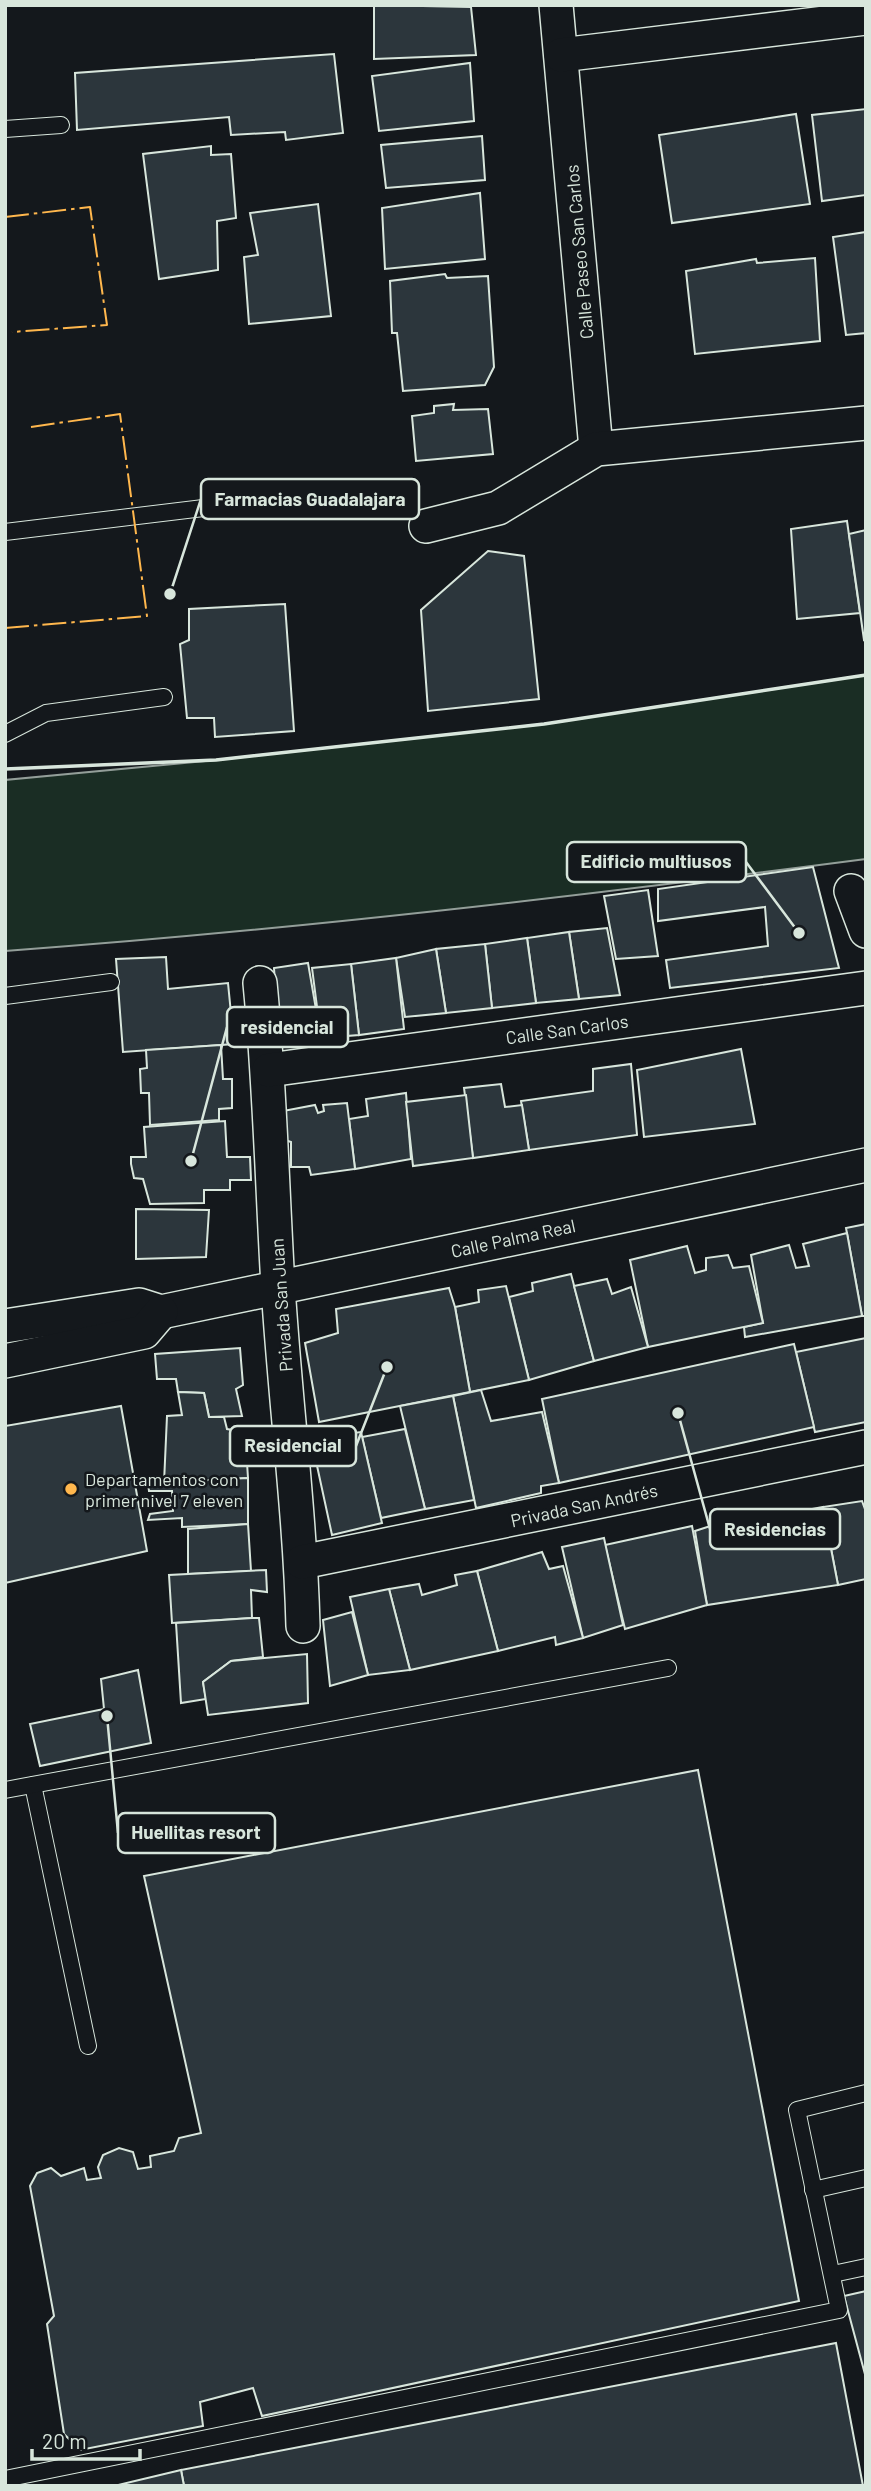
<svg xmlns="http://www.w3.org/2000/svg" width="871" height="2491" font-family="Barlow,sans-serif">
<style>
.green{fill:#1a2d24;stroke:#939e99;stroke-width:2}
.building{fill:#2c363c;stroke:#d8e6dc;stroke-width:2}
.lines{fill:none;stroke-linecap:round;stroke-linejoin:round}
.lane-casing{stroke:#d8e6dc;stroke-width:18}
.street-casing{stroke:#d8e6dc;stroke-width:36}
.lane{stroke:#14181c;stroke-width:16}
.street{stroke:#14181c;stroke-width:33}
.wall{stroke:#d8e6dc;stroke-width:3.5}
.power{stroke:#ffb74d;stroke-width:2;stroke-dasharray:24 5 3.5 5;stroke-linecap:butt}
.poi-dot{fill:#ffb74d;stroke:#14181c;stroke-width:2.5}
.labels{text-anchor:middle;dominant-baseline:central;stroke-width:5;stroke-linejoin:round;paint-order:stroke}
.street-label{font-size:18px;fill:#d8e6dc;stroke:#14181c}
.poi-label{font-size:18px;fill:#d8e6dc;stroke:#14181c;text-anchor:start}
.leader{fill:none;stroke:#d8e6dc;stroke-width:2.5}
.callout-dot{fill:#d8e6dc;stroke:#14181c;stroke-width:2.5}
.callout{fill:#14181c;stroke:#d8e6dc;stroke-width:2.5}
.callout-label{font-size:19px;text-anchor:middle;font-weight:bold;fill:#d8e6dc}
</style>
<rect width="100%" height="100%" fill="#14181c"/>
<path class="green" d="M 866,675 L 866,859 C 580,896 293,930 5,951 L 5,780 L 216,760 L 544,724 Z"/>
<g class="building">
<path d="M 374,5 L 471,7 L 476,55 L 374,59 Z"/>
<path d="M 334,54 L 343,133 L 286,140 L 285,132 L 231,135 L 229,117 L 77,130 L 75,73 Z"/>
<path d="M 470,63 L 474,121 L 379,131 L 372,76 Z"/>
<path d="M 866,109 L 866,195 L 822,201 L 812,115 Z"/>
<path d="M 796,114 L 810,204 L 672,223 L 659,135 Z"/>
<path d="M 482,136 L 485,180 L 386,188 L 381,145 Z"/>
<path d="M 211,146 L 211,155 L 231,154 L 236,218 L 217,221 L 218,270 L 159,279 L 143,154 Z"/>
<path d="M 480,193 L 485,259 L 385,269 L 382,208 Z"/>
<path d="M 318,204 L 331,316 L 249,324 L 244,257 L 258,255 L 250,213 Z"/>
<path d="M 866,232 L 866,333 L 846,335 L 833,237 Z"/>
<path d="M 815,258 L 820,341 L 695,354 L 686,271 L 756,259 L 757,263 Z"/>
<path d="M 445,274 L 447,278 L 488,276 L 494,367 L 485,385 L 403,391 L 397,333 L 392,333 L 390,281 Z"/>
<path d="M 454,404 L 453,410 L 488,409 L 493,454 L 416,461 L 412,416 L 434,413 L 434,406 Z"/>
<path d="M 847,521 L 860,613 L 797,619 L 791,529 Z"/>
<path d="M 866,530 L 866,639 L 864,640 L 849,534 Z"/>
<path d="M 488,551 L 524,556 L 539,699 L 428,711 L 421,610 Z"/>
<path d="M 285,604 L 294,731 L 215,737 L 214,718 L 187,718 L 180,644 L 189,640 L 189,609 Z"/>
<path d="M 813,867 L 839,968 L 670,988 L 666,960 L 768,946 L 765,907 L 658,921 L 658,889 Z"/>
<path d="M 648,890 L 658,956 L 616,959 L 604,896 Z"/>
<path d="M 607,928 L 620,995 L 579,999 L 569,932 Z"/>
<path d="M 569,932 L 579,999 L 536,1003 L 527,938 Z"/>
<path d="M 527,938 L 536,1003 L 492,1008 L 485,944 Z"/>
<path d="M 485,944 L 492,1008 L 446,1013 L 436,949 Z"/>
<path d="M 436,949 L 446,1013 L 405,1017 L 396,958 Z"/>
<path d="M 166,957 L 168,989 L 228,983 L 234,1044 L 123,1052 L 116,959 Z"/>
<path d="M 396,958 L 404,1029 L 359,1035 L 351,964 Z"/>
<path d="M 308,963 L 321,1038 L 279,1042 L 274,968 Z"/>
<path d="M 351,964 L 359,1035 L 321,1038 L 312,968 Z"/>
<path d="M 221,1045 L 223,1079 L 232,1079 L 232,1108 L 219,1109 L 219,1120 L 150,1125 L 149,1093 L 141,1093 L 140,1069 L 147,1068 L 146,1050 Z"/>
<path d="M 741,1049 L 755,1124 L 644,1137 L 637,1070 Z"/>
<path d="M 631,1064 L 637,1135 L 529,1150 L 521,1101 L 593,1091 L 593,1069 Z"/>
<path d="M 501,1084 L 505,1107 L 522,1105 L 529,1150 L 473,1158 L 464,1088 Z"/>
<path d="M 406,1093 L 411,1159 L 355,1169 L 349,1119 L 368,1116 L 366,1099 Z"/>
<path d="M 466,1095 L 473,1158 L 413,1166 L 406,1102 Z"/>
<path d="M 347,1103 L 355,1169 L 311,1175 L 309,1167 L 291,1167 L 291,1142 L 285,1140 L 283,1111 L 315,1105 L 318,1113 L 324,1111 L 323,1105 Z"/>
<path d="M 225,1121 L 227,1157 L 250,1157 L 251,1180 L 230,1180 L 230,1190 L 204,1190 L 204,1203 L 150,1204 L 143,1179 L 134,1178 L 131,1164 L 131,1157 L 146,1157 L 144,1127 Z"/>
<path d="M 136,1209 L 209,1210 L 206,1257 L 136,1259 Z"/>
<path d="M 866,1224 L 866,1316 L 862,1316 L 846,1228 Z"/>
<path d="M 847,1233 L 862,1316 L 745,1337 L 744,1327 L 763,1323 L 751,1255 L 789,1245 L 796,1268 L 809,1266 L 803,1244 Z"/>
<path d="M 687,1246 L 695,1273 L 706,1270 L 706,1258 L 728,1255 L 733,1268 L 749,1266 L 763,1323 L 648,1347 L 630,1260 Z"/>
<path d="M 571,1274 L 594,1361 L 529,1380 L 509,1297 L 533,1291 L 532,1283 Z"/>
<path d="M 607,1279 L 612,1294 L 631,1287 L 648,1347 L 594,1361 L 574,1286 Z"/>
<path d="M 506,1286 L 529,1380 L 470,1392 L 455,1307 L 479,1302 L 478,1290 Z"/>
<path d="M 449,1288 L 455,1307 L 470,1392 L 319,1422 L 305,1343 L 338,1333 L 336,1309 Z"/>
<path d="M 866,1338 L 866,1422 L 815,1432 L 796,1352 Z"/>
<path d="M 794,1344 L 814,1427 L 559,1483 L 542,1399 Z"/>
<path d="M 240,1348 L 243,1385 L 236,1389 L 242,1416 L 209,1417 L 204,1393 L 178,1392 L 176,1379 L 157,1379 L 155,1354 Z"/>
<path d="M 481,1390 L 491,1421 L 542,1412 L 559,1483 L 541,1486 L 541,1493 L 476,1508 L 453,1396 Z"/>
<path d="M 178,1392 L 204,1393 L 209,1417 L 224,1417 L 227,1429 L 245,1432 L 248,1478 L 164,1483 L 167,1416 L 182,1415 Z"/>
<path d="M 453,1396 L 474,1500 L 425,1509 L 400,1406 Z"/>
<path d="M 121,1406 L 147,1551 L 5,1583 L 5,1426 Z"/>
<path d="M 405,1429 L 425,1509 L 381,1518 L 362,1437 Z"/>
<path d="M 361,1432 L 382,1523 L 332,1535 L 311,1438 Z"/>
<path d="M 248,1478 L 248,1524 L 182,1527 L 182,1518 L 148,1520 L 150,1514 L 173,1511 L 172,1491 L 149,1491 L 148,1483 Z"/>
<path d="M 862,1501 L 866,1512 L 866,1579 L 838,1585 L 823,1507 Z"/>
<path d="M 823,1507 L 838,1585 L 707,1605 L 695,1531 L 732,1519 L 743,1522 Z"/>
<path d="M 248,1524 L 251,1571 L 188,1574 L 188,1529 Z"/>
<path d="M 692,1526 L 707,1605 L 625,1629 L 605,1545 Z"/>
<path d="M 604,1538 L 623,1625 L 583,1638 L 562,1547 Z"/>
<path d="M 542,1552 L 549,1569 L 563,1566 L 583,1638 L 556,1645 L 555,1637 L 498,1651 L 477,1571 Z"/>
<path d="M 266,1570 L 267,1592 L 251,1590 L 252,1618 L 172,1623 L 169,1575 Z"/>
<path d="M 477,1571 L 498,1651 L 410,1670 L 389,1589 L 419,1584 L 422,1595 L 457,1585 L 455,1575 Z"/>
<path d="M 389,1589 L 410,1670 L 368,1675 L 350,1597 Z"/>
<path d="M 352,1612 L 368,1675 L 330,1686 L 323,1620 Z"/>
<path d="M 252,1618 L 259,1618 L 263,1657 L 231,1661 L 203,1682 L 206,1699 L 181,1703 L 176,1623 Z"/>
<path d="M 307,1654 L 308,1703 L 208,1715 L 203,1682 L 231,1661 Z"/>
<path d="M 138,1670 L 151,1743 L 40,1766 L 30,1724 L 104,1709 L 101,1679 Z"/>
<path d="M 698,1770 L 799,2301 L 262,2416 L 253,2388 L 200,2402 L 203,2426 L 80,2450 L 64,2434 L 47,2324 L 54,2316 L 30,2186 L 37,2173 L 51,2168 L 61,2176 L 84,2168 L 87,2180 L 101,2178 L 98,2167 L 103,2155 L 119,2148 L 133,2152 L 138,2169 L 151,2167 L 150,2156 L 174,2151 L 179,2138 L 201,2133 L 144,1876 Z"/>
<path d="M 866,2291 L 866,2378 L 844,2296 Z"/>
<path d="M 836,2343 L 863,2486 L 184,2486 L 181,2470 Z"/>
<path d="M 181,2470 L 184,2486 L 118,2486 L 118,2485 Z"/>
</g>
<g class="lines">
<g class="lane-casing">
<g id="lane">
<path d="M 5,129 L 61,125"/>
<path d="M 5,532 L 327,493"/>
<path d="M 5,734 L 46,713 L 164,697"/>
<path d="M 5,996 L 111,982"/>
<path d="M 33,1785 L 88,2046"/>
<path d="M 5,1790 L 668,1668"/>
<path d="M 813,2190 L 866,2178"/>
<path d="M 833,2274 L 866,2267"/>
<path d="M 5,2479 L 839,2310 L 797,2110 L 866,2093"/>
</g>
</g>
<g class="street-casing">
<g id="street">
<path d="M 556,5 L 596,449"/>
<path d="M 561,55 L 866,18"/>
<path d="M 426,526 L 498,508 L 596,449 L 866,423"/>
<path d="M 851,891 L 866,931"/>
<path d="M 260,983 C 270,1084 272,1185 278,1286 C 285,1400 300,1512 303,1626"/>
<path d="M 269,1070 L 866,988"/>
<path d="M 5,1326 L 139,1305 L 161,1312 L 866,1165"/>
<path d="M 5,1361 L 144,1332 L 161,1312"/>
<path d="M 302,1562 L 866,1447"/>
</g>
</g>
<use href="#lane" class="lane"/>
<use href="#street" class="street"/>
<path class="wall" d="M 5,769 L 216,760 L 544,724 L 866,675"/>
<g class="power">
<path d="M 5,217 L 90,207 L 107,325 L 12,332"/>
<path d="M 5,628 L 147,616 L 120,414 L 31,427"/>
</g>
</g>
<circle class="poi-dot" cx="71" cy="1489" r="7"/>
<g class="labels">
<g class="street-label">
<text transform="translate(579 252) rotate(-95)">Calle Paseo San Carlos</text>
<text transform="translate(567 1029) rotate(-8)">Calle San Carlos</text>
<text transform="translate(513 1238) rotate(-12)">Calle Palma Real</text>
<text transform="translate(281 1305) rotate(-94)">Privada San Juan</text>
<text transform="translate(584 1505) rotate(-12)">Privada San Andrés</text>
</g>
<g class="poi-label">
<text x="85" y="1479">Departamentos con<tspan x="85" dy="21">primer nivel 7 eleven</tspan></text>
</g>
</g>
<path class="leader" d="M170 594L201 499M799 933L746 862M191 1161L227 1027M387 1367L356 1446M678 1413L710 1529M107 1716L118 1833"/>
<g class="callout-dot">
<circle cx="170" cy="594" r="7"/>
<circle cx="799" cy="933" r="7"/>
<circle cx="191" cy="1161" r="7"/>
<circle cx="387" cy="1367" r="7"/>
<circle cx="678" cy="1413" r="7"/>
<circle cx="107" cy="1716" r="7"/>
</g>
<g class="callout">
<rect x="201" y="479" width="218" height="40" rx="7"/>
<rect x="567" y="842" width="179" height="40" rx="7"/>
<rect x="227" y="1007" width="121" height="40" rx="7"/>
<rect x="230" y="1426" width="126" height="40" rx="7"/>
<rect x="710" y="1509" width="130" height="40" rx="7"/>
<rect x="118" y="1813" width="157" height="40" rx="7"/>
</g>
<g class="callout-label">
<text x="310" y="506">Farmacias Guadalajara</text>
<text x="656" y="868">Edificio multiusos</text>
<text x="287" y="1034">residencial</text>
<text x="293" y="1452">Residencial</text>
<text x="775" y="1536">Residencias</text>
<text x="196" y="1839">Huellitas resort</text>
</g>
<rect width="871" height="2491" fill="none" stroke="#d8e6dc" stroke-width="14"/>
<path d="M32 2449v10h108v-10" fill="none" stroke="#d8e6dc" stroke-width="3.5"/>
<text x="42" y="2449" font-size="21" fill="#d8e6dc" stroke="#14181c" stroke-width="5" paint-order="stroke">20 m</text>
</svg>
